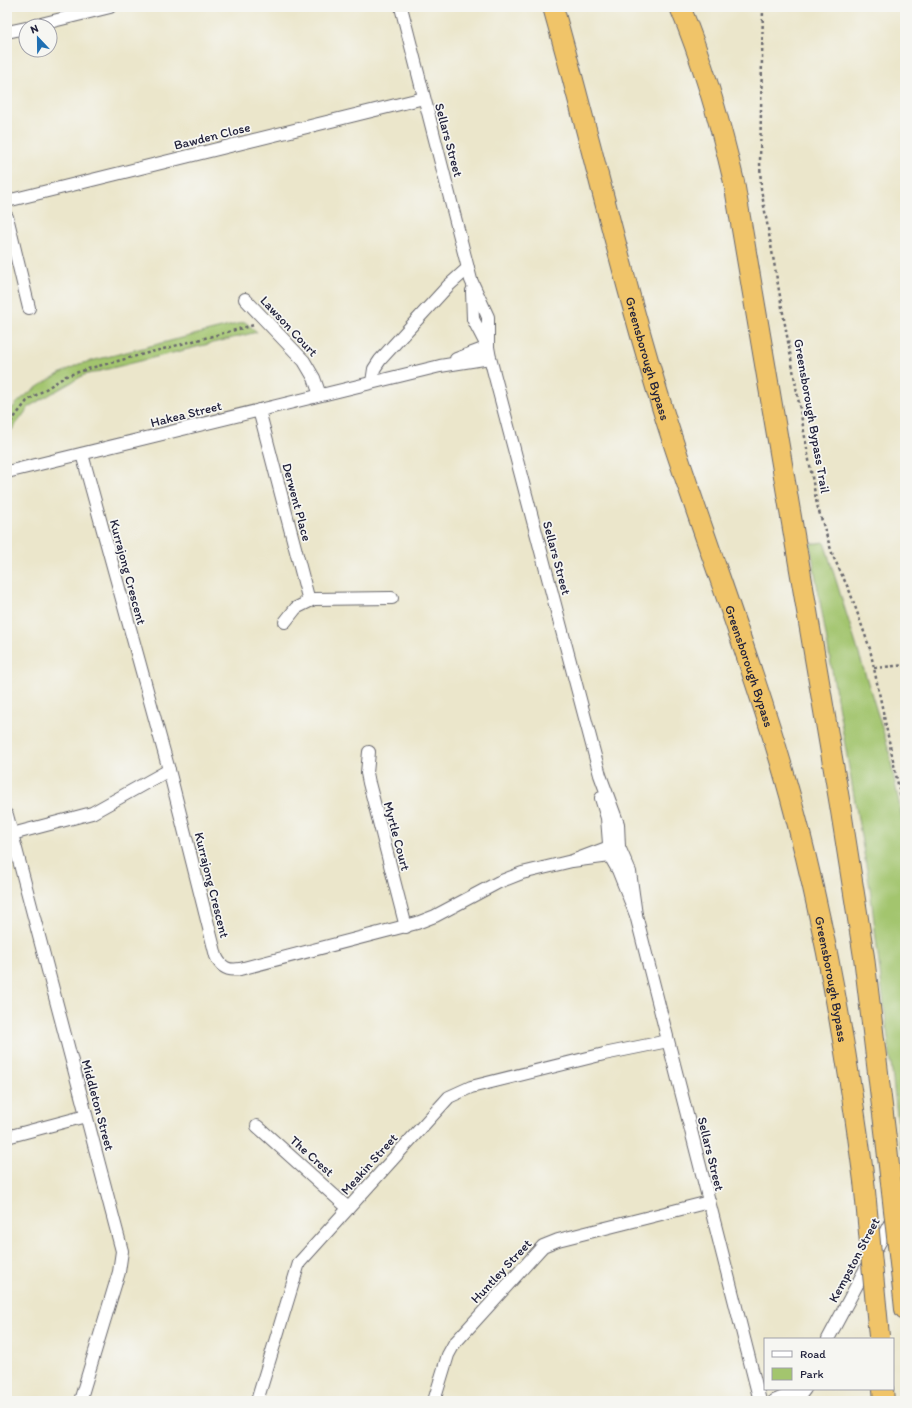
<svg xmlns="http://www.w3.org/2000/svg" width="912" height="1408" font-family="Itim,sans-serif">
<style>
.green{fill:#a3c56e;stroke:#627454}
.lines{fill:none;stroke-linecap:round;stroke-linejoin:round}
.minor-casing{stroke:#68676d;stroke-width:14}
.trunk-casing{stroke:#68676d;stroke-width:22}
.path{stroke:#68676d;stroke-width:2.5;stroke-dasharray:3 3;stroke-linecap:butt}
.minor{stroke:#fff;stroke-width:12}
.trunk{stroke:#f0c469;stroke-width:20}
.trunk-bridge-casing{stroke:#68676d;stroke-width:22;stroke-linecap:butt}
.trunk-bridge{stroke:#f0c469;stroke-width:20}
.labels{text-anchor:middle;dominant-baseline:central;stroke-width:3.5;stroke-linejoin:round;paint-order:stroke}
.street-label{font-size:13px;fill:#22223b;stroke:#f6f6f2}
</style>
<rect width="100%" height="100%" fill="#f6f6f2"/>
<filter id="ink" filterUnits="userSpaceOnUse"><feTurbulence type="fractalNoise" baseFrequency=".025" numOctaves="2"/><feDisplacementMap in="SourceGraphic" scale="8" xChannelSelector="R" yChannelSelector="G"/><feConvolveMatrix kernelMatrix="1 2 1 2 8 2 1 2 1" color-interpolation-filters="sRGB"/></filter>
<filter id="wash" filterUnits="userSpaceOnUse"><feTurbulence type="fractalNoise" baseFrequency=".012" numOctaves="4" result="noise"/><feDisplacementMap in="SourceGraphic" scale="16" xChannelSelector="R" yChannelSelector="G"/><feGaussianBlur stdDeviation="0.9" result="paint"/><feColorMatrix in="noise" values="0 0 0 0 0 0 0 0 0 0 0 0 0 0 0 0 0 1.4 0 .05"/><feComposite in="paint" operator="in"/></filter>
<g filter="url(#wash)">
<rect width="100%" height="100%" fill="#ebe6cb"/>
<g class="green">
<path d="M 245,322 L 257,332 L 84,375 L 30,406 L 7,436 C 7,431 5,422 7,417 C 14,397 60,373 79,364 Z"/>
<path d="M 824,542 L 888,747 L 905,834 L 905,1139 L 901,1148 L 870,888 L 810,544 Z"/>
</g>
</g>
<g filter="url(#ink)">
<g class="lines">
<g class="minor-casing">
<g id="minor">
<path d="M 401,7 L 471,280 L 488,317 L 488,347 L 490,358 L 600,775 L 618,824 L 619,847 L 630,872 L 636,915"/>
<path d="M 33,26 L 110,7"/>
<path d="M 7,32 L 26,28"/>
<path d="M 7,201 L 424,98"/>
<path d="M 7,217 L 29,308"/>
<path d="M 472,291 L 473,319 L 487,346"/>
<path d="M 245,299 L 304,361 L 314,378 L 320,395"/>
<path d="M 456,359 L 488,347"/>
<path d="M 372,382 L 374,369 L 380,360 L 448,286 L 468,268"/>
<path d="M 259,410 L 309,601"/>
<path d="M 82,454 L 169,770 L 216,956 C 221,968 229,971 240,969 L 417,923 L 435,916 L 499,882 L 522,873 L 572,861 L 610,856 L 615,853 L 619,847 L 609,847 L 572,861"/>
<path d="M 7,472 L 440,366 L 490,358"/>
<path d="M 285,622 L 296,608 L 314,599 L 392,598"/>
<path d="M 369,752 L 367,773 L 369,783 L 406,927"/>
<path d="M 601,798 L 607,818 L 610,856 L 618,870 L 636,915 L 760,1401"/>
<path d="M 7,815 L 122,1251 L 119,1272 L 80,1401"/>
<path d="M 12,834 L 92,813 L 169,770"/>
<path d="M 257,1126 L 348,1208"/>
<path d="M 7,1137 L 86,1116"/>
<path d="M 828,1339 L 905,1195"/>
<path d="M 257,1401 L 299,1263 L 449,1097 L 471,1087 L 604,1054 L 668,1041"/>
<path d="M 434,1401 L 448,1355 L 454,1344 L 543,1246 L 558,1240 L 709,1202"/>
<path d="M 774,1401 L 788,1395 L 795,1389"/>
<path d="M 796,1401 L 805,1389"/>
</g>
</g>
<g class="trunk-casing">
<g id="trunk">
<path id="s1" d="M 553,7 C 592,144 623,283 666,420 C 703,536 748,650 782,767 C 821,901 846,1042 864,1181"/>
<path d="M 680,7 C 704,64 720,122 734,182 L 841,811 L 864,957 L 886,1139"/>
<path d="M 903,1290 L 905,1309"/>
<path d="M 883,1389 L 884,1401"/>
</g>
</g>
<g class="path">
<path d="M 763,7 L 760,162 L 761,189 L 817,505 L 833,556 L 850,592 L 870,649 L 905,818"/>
<path d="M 7,427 L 27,401 L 66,376 L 91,368 L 254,325"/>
<path d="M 874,668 L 905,665"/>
</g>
<use href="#minor" class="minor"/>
<use href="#trunk" class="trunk"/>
<g class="trunk-bridge-casing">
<g id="trunk-bridge">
<path d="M 886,1139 L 903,1290"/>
<path d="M 864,1181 L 879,1336"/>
</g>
</g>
<use href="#trunk-bridge" class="trunk-bridge"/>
</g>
</g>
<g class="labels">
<g class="street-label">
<text transform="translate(212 136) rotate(-14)">Bawden Close</text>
<text transform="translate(449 140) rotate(75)">Sellars Street</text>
<text transform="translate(289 326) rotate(47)">Lawson Court</text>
<text stroke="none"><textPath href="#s1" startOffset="364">Greensborough Bypass</textPath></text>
<text transform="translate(186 414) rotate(-14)">Hakea Street</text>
<text transform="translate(812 416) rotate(80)">Greensborough Bypass Trail</text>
<text transform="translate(297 502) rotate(75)">Derwent Place</text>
<text transform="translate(557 558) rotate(75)">Sellars Street</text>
<text transform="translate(128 572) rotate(75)">Kurrajong Crescent</text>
<text stroke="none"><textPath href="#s1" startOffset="688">Greensborough Bypass</textPath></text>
<text transform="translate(397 836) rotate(75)">Myrtle Court</text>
<text transform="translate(212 885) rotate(76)">Kurrajong Crescent</text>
<text stroke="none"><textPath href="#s1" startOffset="1012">Greensborough Bypass</textPath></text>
<text transform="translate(98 1105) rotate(75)">Middleton Street</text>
<text transform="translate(711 1154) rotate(76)">Sellars Street</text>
<text transform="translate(312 1156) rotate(42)">The Crest</text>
<text transform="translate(369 1164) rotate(-48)">Meakin Street</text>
<text transform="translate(854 1260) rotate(-62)">Kempston Street</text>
<text transform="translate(501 1271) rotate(-47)">Huntley Street</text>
</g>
</g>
<rect width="912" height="1408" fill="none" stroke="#f6f6f2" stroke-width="24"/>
<rect x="764" y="1338" width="130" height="52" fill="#f6f6f2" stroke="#a1a1a9"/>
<rect x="772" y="1351" width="20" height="6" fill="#ffffff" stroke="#a1a1a9"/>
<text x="800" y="1358" font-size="12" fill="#22223b">Road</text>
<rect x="772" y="1368" width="20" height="12" fill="#a3c56e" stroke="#a1a1a9"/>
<text x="800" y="1378" font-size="12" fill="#22223b">Park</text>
<g transform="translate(38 38) rotate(338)"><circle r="19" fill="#f6f6f2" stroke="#a1a1a9"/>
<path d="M0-3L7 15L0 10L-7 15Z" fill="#1f6fb2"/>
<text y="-6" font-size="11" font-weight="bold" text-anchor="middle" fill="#22223b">N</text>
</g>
</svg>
